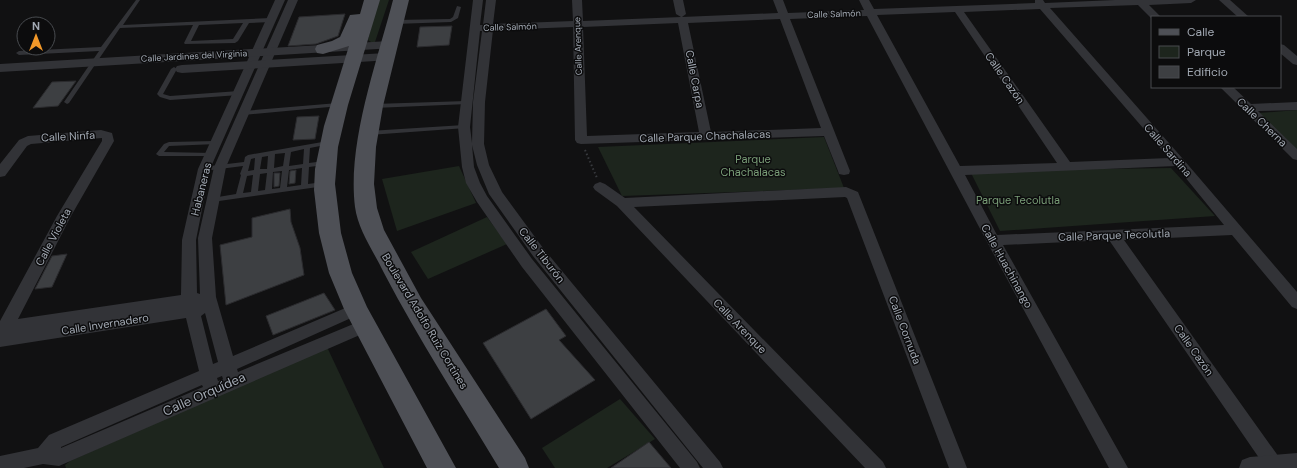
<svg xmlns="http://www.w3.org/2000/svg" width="1297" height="468" font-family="'DM Sans',sans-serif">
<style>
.green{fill:#1d251d}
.building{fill:#3d3f42;stroke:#2b2b2e}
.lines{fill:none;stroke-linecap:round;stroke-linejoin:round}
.path{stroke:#383a3e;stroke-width:2;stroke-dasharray:1.5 2.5;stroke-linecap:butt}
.service{fill:#323337;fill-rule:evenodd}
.minor{fill:#323337;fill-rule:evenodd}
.tertiary{fill:#323337;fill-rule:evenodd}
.primary{fill:#4e5056;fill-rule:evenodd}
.labels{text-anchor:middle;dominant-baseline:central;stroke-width:3;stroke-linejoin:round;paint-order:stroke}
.far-street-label{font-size:9px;fill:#a2a9b3;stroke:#0c0c0d}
.street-label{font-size:11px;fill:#a2a9b3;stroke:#0c0c0d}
.park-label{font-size:11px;fill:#7a9e78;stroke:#0c0c0d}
.near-street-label{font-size:13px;fill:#a2a9b3;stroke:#0c0c0d}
</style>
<rect width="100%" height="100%" fill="#111112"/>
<g class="green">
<path d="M 378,0 L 389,0 L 375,42 L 371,42 L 368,40 Z"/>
<path d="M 1297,110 L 1297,151 L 1259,113 Z"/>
<path d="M 824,137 L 844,188 L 622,196 L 598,147 Z"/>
<path d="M 459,166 L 476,203 L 397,231 L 382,179 Z"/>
<path d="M 1171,168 L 1215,216 L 1000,231 L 970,171 Z"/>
<path d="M 487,217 L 507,244 L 428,279 L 411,252 Z"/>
<path d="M 327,347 L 384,468 L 66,468 L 65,465 L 70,461 Z"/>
<path d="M 620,399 L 655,439 L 607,468 L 555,468 L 542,448 Z"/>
</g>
<g class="building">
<path d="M 345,14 L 338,36 L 316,44 L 288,46 L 299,17 Z"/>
<path d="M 452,26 L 449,45 L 417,47 L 420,27 Z"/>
<path d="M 76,81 L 58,106 L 33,108 L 52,82 Z"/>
<path d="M 319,116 L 315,139 L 293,140 L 297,117 Z"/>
<path d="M 296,170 L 295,183 L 289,184 L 290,171 Z"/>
<path d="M 274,173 L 280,173 L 279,186 L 274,187 Z"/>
<path d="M 290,209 L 291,222 L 300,248 L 304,275 L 226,305 L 220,245 L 252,237 L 252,218 Z"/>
<path d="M 67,254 L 52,287 L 35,289 L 52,256 Z"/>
<path d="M 324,293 L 335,310 L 273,335 L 266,316 Z"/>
<path d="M 546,309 L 566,336 L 559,340 L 595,380 L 531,419 L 483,343 Z"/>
<path d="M 649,442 L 671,468 L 611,468 Z"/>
</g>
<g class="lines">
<path class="path" d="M 585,150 L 597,178"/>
<g class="service">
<path d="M 136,0 L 140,0 L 123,25 L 271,18 L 274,20 L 271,22 L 249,23 L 238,41 L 235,43 L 185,44 L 184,43 L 193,25 L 120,28 L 69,103 L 67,104 L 64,102 L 99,51 L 19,55 L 16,53 L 19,51 L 101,47 ZM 243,23 L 233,39 L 191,41 L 199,25 Z"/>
<path d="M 457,6 L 461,7 L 458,18 L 451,22 L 395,24 L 392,22 L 395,20 L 450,19 L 453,17 Z"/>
<path d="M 174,67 L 177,69 L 163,94 L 170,96 L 239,91 L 242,93 L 239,95 L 170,100 L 160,97 L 157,94 L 171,69 Z"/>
<path d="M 466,101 L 469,103 L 468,104 L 374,108 L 371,106 L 374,104 Z"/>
<path d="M 338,103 L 340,104 L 340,106 L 243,115 L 240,113 L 243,111 Z"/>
<path d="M 464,125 L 467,127 L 466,128 L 369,135 L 366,133 L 369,131 Z"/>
<path d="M 215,141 L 217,142 L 218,143 L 217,144 L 169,146 L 164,152 L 212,153 L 213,154 L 210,156 L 159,156 L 156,154 L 164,144 L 169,142 Z"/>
<path d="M 328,141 L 331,143 L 330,144 L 310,148 L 309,163 L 324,161 L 327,163 L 324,165 L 309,167 L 308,184 L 323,182 L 325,182 L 326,184 L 325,186 L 212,202 L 209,200 L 212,198 L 236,194 L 241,175 L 240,174 L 243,166 L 204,171 L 202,171 L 201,169 L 202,167 L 244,162 L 245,157 L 248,155 ZM 304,149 L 303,164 L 289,166 L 291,152 ZM 285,153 L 283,166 L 274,168 L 275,154 ZM 268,156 L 267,169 L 260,169 L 262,157 ZM 255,158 L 254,170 L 248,171 L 251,159 ZM 302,168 L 301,185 L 287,187 L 289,170 ZM 282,171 L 280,188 L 272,189 L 273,172 ZM 267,173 L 265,190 L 258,191 L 260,174 ZM 253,175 L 251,192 L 243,193 L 247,176 Z"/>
</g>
<g class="minor">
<path d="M 275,0 L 285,0 L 210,169 L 196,240 L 197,293 L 200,294 L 198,238 L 214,167 L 288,0 L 298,0 L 226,167 L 212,238 L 216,297 L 233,356 L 350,306 L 355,304 L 360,306 L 363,310 L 360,314 L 237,369 L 238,372 L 363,320 L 369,321 L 371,326 L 369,331 L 59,466 L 43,464 L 24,468 L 0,468 L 0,456 L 38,448 L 49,435 L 199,371 L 186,318 L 0,347 L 0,321 L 57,216 L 102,141 L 102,138 L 31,144 L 27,146 L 5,176 L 0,177 L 0,164 L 19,140 L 28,136 L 101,130 L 112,133 L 114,141 L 71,216 L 18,319 L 181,295 L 182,240 L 198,169 ZM 205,313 L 218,362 L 213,364 L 201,316 ZM 222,376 L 223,379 L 218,381 L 217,378 ZM 202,385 L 203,387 L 61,448 L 61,447 Z"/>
<path d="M 473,0 L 483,0 L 480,25 L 483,25 L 486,0 L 496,0 L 493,24 L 573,21 L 572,0 L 582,0 L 583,21 L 681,17 L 676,14 L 673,0 L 683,0 L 686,14 L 682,17 L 778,13 L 773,0 L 783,0 L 788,13 L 864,10 L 859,0 L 869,0 L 874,9 L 1035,3 L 1035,0 L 1043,0 L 1045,3 L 1115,0 L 1196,0 L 1191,3 L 1149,5 L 1161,17 L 1152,17 L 1152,19 L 1138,5 L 1050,8 L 1183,159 L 1297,292 L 1297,309 L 1292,307 L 1232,235 L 1124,240 L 1281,460 L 1284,466 L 1283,468 L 1266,468 L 1109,240 L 1003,245 L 1128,468 L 1109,468 L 986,240 L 867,16 L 790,19 L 850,171 L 849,174 L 844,175 L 839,174 L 838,171 L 824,136 L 581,144 L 577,143 L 575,140 L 573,27 L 493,30 L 485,102 L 484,144 L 489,165 L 502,192 L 543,248 L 720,462 L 723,468 L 703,468 L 533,256 L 489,194 L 477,165 L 472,145 L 474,167 L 480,183 L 487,196 L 532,259 L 697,462 L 700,468 L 680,468 L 522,267 L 477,202 L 466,183 L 462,167 L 458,127 ZM 1040,9 L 1169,158 L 1070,162 L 964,12 ZM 955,12 L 1057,163 L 960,166 L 877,15 ZM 780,19 L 821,128 L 711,132 L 688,23 ZM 678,23 L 699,132 L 587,136 L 583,27 ZM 480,31 L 482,31 L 473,102 L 472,143 L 470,127 ZM 1176,166 L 1224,225 L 997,235 L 965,175 Z"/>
<path d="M 1219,0 L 1230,0 L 1249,17 L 1238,17 Z"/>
<path d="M 1280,44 L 1284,45 L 1297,56 L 1297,65 L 1293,64 L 1280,53 Z"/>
<path d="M 1220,87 L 1233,87 L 1251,104 L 1297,102 L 1297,110 L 1258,111 L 1297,149 L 1297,160 L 1293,159 Z"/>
<path d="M 600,182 L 605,184 L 625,198 L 846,187 L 858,192 L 967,468 L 949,468 L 847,198 L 845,197 L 634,207 L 883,462 L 886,468 L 865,468 L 617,206 L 595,190 L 593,187 L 595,184 Z"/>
</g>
<g class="tertiary">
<path d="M 389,41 L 394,42 L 395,45 L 394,48 L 0,72 L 0,64 Z"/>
<path d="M 386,53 L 391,54 L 393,57 L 391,60 L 182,73 L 177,72 L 175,69 L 177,66 L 182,65 Z"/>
<path d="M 1297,453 L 1297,468 L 1239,468 L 1242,460 L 1250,457 Z"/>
</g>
<g class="primary">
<path d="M 364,0 L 380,0 L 348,105 L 338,147 L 335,184 L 341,233 L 352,273 L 367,307 L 456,468 L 427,468 L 344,309 L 329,273 L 319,233 L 314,190 L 315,169 L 324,126 L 349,46 L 323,54 L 317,53 L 315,49 L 317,45 L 332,41 L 340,37 L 350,15 L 360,14 Z"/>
<path d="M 393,0 L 409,0 L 383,106 L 376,147 L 374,184 L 377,208 L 384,230 L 421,298 L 525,458 L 529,468 L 499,468 C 460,403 419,340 384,273 C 374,252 358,230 355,207 C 347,143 377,62 393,0 Z"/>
</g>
</g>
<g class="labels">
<g class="far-street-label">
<text transform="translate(834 14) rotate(-2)">Calle Salmón</text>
<text transform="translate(510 27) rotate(-2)">Calle Salmón</text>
<text transform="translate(578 46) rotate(-92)">Calle Arenque</text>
<text transform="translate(194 56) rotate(-3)">Calle Jardines del Virginia</text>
</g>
<g class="street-label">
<text transform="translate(1005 78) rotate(55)">Calle Cazón</text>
<text transform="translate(695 79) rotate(79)">Calle Carpa</text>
<text transform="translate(1262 122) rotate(44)">Calle Cherna</text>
<text transform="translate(68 136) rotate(-3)">Calle Ninfa</text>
<text transform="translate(705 136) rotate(-2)">Calle Parque Chachalacas</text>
<text transform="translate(1168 150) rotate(49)">Calle Sardina</text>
<text transform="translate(201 189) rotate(-76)">Habaneras</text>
<text transform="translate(1114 235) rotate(-2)">Calle Parque Tecolutla</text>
<text transform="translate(53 237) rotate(-62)">Calle Violeta</text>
<text transform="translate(542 255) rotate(52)">Calle Tiburón</text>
<text transform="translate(1007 266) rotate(61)">Calle Huachinango</text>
<text transform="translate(425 321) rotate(59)">Boulevard Adolfo Ruiz Cortines</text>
<text transform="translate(105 324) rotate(-9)">Calle Invernadero</text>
<text transform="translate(740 326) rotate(46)">Calle Arenque</text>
<text transform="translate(905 330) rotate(69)">Calle Cornuda</text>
<text transform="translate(1194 350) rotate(55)">Calle Cazón</text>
</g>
<g class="park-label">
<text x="753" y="159">Parque<tspan x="753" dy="13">Chachalacas</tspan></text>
<text x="1018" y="200">Parque Tecolutla</text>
</g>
<g class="near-street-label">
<text transform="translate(204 394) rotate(-24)">Calle Orquídea</text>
</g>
</g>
<rect x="1151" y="16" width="130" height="72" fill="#0c0c0d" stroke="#484b4f"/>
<rect x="1159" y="29" width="20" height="6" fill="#4e5056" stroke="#484b4f"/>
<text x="1187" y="36" font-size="12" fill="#a2a9b3">Calle</text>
<rect x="1159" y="46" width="20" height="12" fill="#1d251d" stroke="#484b4f"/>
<text x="1187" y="56" font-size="12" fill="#a2a9b3">Parque</text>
<rect x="1159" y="66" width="20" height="12" fill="#3d3f42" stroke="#484b4f"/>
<text x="1187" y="76" font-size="12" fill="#a2a9b3">Edificio</text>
<g transform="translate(36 36)"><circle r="19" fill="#0c0c0d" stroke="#484b4f"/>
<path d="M0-3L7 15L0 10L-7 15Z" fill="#f29829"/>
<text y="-6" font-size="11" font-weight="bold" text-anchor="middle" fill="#a2a9b3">N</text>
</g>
</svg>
